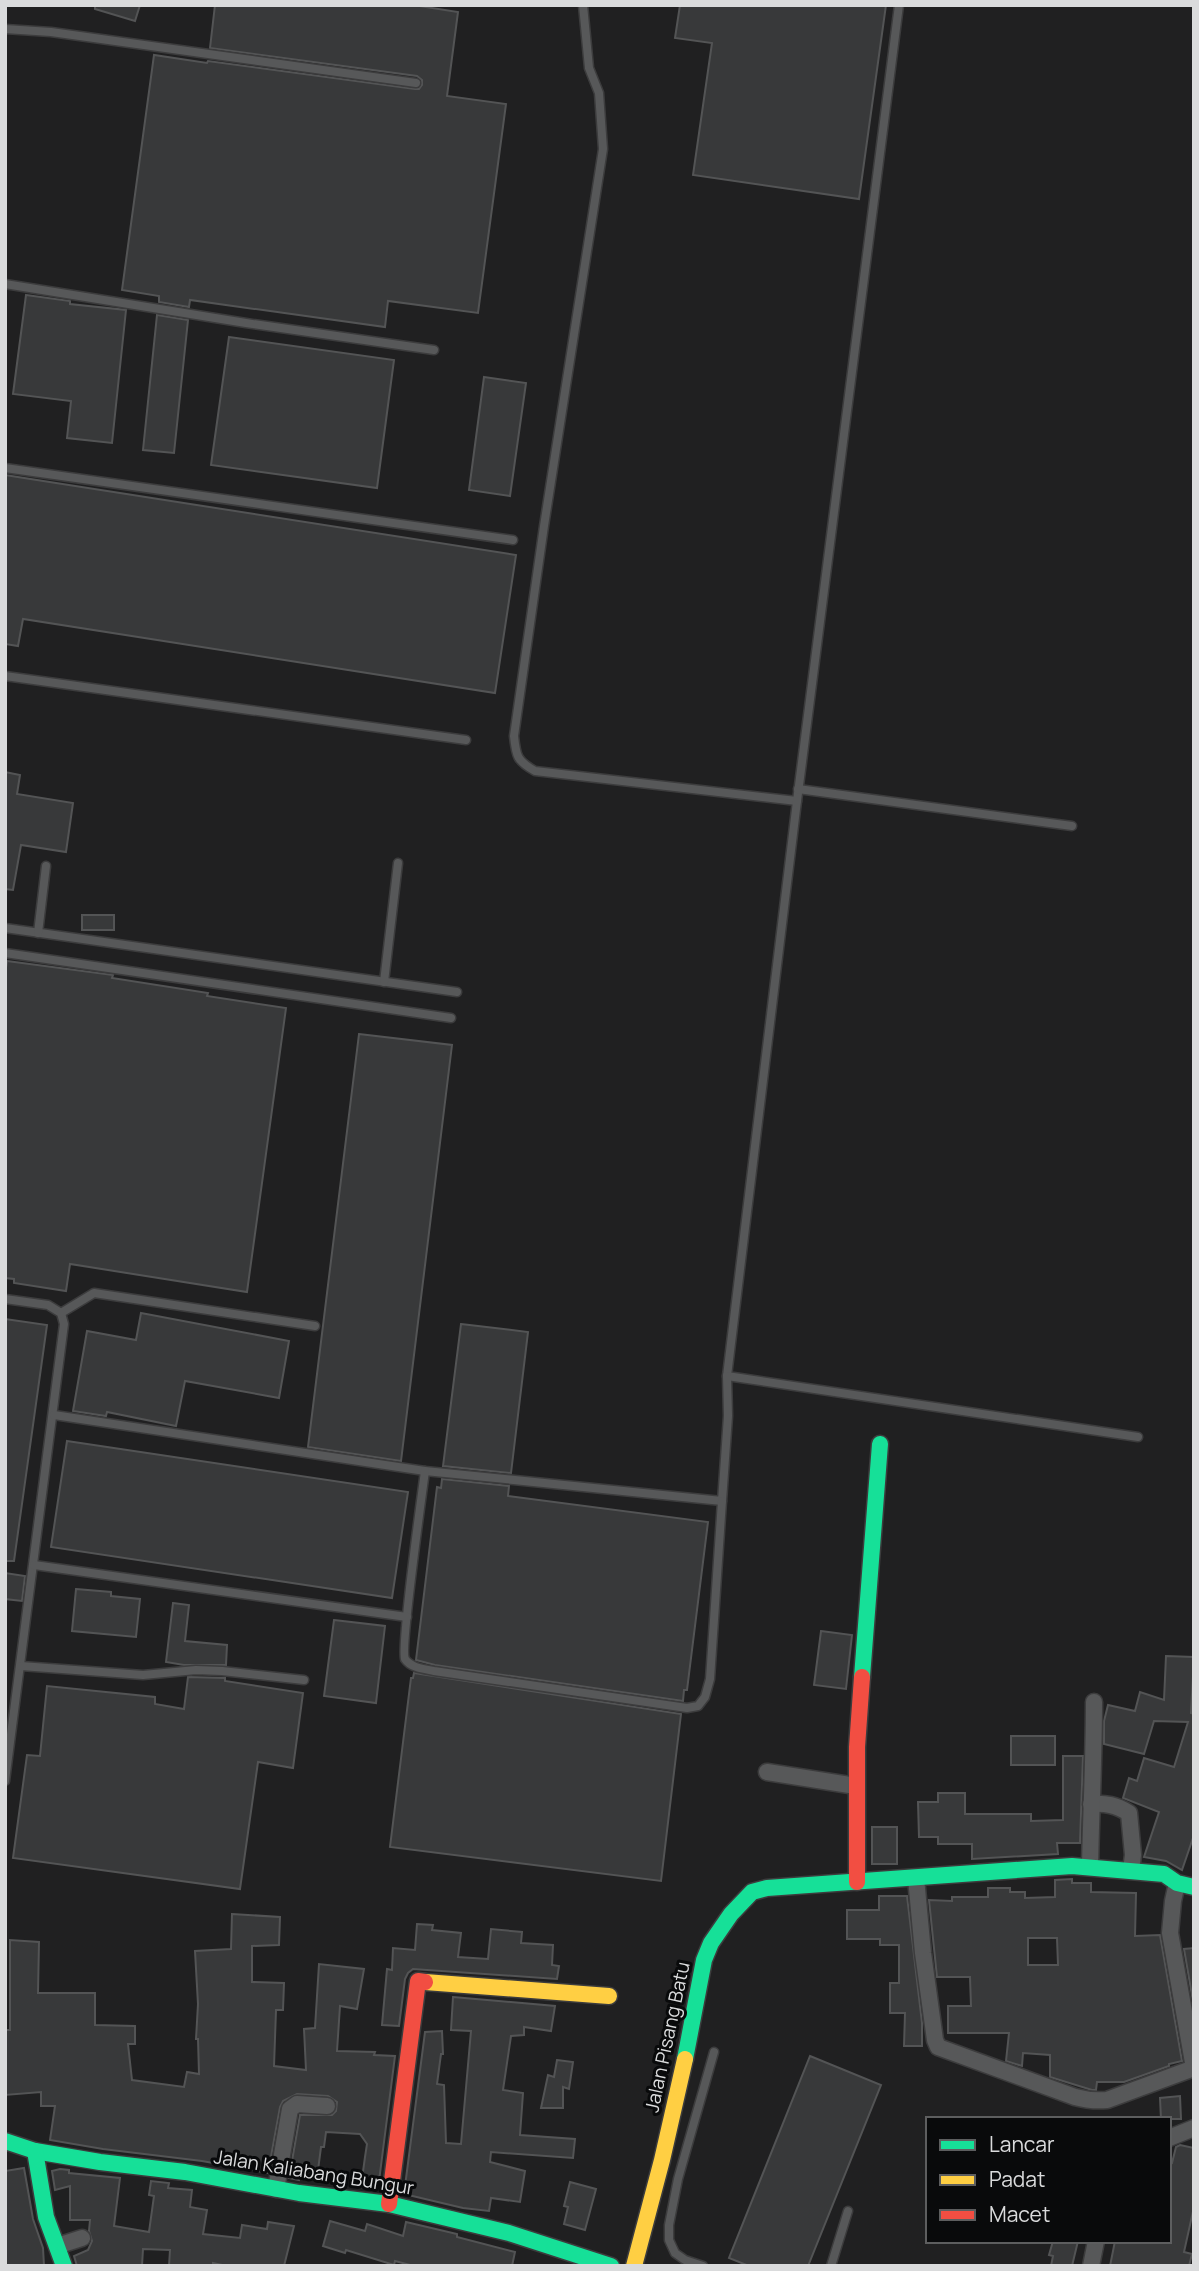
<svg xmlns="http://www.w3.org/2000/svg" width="1199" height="2271" font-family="Manrope,sans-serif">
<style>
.building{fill:#38393a;stroke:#535455;stroke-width:2;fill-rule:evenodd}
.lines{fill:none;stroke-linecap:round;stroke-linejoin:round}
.lane-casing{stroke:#3c3c3d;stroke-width:11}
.street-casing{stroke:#3c3c3d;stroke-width:19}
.fast-casing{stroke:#3c3c3d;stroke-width:19}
.slow-casing{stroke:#3c3c3d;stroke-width:19}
.jam-casing{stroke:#3c3c3d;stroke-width:19}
.lane{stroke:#575859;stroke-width:8}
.street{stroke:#575859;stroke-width:16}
.fast{stroke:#16e098;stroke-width:16}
.slow{stroke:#ffcf43;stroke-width:16}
.jam{stroke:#f24e42;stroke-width:16}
.labels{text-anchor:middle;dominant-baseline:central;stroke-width:6;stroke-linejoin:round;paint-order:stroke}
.street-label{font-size:19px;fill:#dadbdc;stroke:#090a0b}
</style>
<rect width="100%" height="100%" fill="#202021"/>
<g class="building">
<path d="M 95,5 L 140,5 L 135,21 L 95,9 Z"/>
<path d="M 215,5 L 413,5 L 458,12 L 447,96 L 506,104 L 478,313 L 388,301 L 385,327 L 190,300 L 189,307 L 159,302 L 159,296 L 122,290 L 154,55 L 207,63 L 208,61 L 415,89 L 419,89 L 422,85 L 422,80 L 417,76 L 210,48 Z"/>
<path d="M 680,5 L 886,5 L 859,199 L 693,175 L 712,43 L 675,38 Z"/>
<path d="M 26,295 L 70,301 L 70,304 L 126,310 L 112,443 L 67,438 L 71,401 L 13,394 Z"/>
<path d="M 157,315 L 188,320 L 174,453 L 143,450 Z"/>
<path d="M 229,337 L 394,360 L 377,488 L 211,465 Z"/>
<path d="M 484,377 L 526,383 L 510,496 L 469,490 Z"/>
<path d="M 5,475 L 516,555 L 495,693 L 23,619 L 18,646 L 5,644 Z"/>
<path d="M 5,772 L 20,775 L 17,794 L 73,803 L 66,852 L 21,845 L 13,890 L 5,889 Z"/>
<rect x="82" y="915" width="32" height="15"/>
<path d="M 7,961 L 113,975 L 112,978 L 208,993 L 207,996 L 286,1008 L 247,1292 L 70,1264 L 66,1291 L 14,1283 L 14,1279 L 5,1278 L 5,974 Z"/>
<path d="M 359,1034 L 452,1045 L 401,1461 L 308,1447 Z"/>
<path d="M 141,1313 L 289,1341 L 279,1398 L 185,1381 L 176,1426 L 107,1412 L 106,1416 L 73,1411 L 87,1331 L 136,1340 Z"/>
<path d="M 5,1319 L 47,1325 L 14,1561 L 5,1561 Z"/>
<path d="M 461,1324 L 528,1332 L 511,1473 L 443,1466 Z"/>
<path d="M 67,1441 L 408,1492 L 392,1598 L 51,1547 Z"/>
<path d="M 442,1479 L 509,1486 L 508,1496 L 708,1522 L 687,1690 L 684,1690 L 683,1701 L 435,1665 L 416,1660 L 437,1487 L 441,1488 Z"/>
<path d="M 5,1573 L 25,1576 L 22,1601 L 5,1599 Z"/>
<path d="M 76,1589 L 111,1592 L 111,1596 L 140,1599 L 136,1637 L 72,1631 Z"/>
<path d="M 173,1603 L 189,1605 L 185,1641 L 227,1645 L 226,1665 L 184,1665 L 166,1662 Z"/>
<path d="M 334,1620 L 385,1626 L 376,1703 L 324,1696 Z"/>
<path d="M 821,1631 L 852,1635 L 846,1689 L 814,1685 Z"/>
<path d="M 1166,1656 L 1194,1657 L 1191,1713 L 1194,1714 L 1194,1835 L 1182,1870 L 1166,1861 L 1144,1857 L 1159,1812 L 1123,1798 L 1129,1778 L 1137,1781 L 1144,1758 L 1174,1767 L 1188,1722 L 1154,1721 L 1144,1754 L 1104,1744 L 1104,1721 L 1108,1705 L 1135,1711 L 1140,1692 L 1164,1700 Z"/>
<path d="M 414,1673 L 681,1714 L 661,1881 L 390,1847 L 411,1678 L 413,1678 Z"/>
<path d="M 188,1677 L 225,1678 L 225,1681 L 303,1693 L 293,1768 L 258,1762 L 240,1889 L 13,1858 L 27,1755 L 40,1756 L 47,1686 L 155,1697 L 155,1704 L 184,1709 Z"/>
<rect x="1011" y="1736" width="44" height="29"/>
<path d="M 1063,1756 L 1083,1756 L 1080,1843 L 1057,1843 L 1058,1854 L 972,1859 L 972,1844 L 938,1844 L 938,1837 L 919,1837 L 918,1802 L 938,1802 L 938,1793 L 965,1793 L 965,1814 L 1031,1814 L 1031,1821 L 1063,1820 Z"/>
<rect x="872" y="1827" width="25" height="37"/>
<path d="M 1072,1879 L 1072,1883 L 1091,1883 L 1091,1892 L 1136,1893 L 1135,1936 L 1160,1935 L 1182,2061 L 1169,2064 L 1169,2066 L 1124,2082 L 1097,2082 L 1096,2090 L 1092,2090 L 1050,2077 L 1050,2055 L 1023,2053 L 1022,2066 L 1006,2061 L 1009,2033 L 948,2033 L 948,2006 L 971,2006 L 970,1977 L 937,1977 L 929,1900 L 952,1901 L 952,1897 L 988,1897 L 988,1888 L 1010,1888 L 1010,1892 L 1025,1892 L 1025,1898 L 1055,1897 L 1055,1880 ZM 1028,1938 L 1057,1938 L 1058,1965 L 1028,1965 Z"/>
<path d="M 879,1896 L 907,1896 L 922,2023 L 922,2046 L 904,2046 L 905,2013 L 890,2013 L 890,1983 L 899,1983 L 899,1945 L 880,1945 L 880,1939 L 847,1939 L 847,1910 L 879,1910 Z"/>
<path d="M 232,1914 L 280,1917 L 279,1945 L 252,1946 L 252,1982 L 284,1983 L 283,2010 L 276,2010 L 274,2066 L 306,2070 L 304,2029 L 315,2028 L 319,1964 L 364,1969 L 357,2009 L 340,2006 L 337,2051 L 375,2052 L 374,2055 L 395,2056 L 378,2189 L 352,2186 L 353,2178 L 362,2179 L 365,2157 L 367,2144 L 360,2134 L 326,2132 L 324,2147 L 321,2147 L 317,2178 L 300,2176 L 299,2180 L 289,2178 L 300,2115 L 332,2115 L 336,2111 L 337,2102 L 328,2096 L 297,2094 L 283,2101 L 280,2107 L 268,2173 L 202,2161 L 103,2149 L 50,2140 L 55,2106 L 41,2106 L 41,2092 L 5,2095 L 5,2030 L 10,2030 L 10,1940 L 39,1942 L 38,1993 L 95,1993 L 95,2025 L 135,2026 L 135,2044 L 128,2044 L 132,2080 L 184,2087 L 187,2072 L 199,2074 L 198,2039 L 196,2039 L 198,2004 L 195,1951 L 231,1949 Z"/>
<path d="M 417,1924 L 433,1925 L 432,1930 L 461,1933 L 458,1957 L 488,1959 L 491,1929 L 522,1932 L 521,1943 L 553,1945 L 552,1965 L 559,1966 L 557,1979 L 413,1969 L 408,1973 L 405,1979 L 399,2026 L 382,2025 L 387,1969 L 392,1970 L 393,1948 L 415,1950 Z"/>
<path d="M 1194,1948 L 1194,2007 L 1184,1949 Z"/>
<path d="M 453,1997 L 555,2006 L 551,2031 L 524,2027 L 524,2035 L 511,2036 L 503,2090 L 523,2093 L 520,2135 L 575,2139 L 573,2158 L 491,2152 L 490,2162 L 525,2171 L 520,2202 L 491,2198 L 489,2211 L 463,2208 L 404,2194 L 425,2032 L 442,2031 L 443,2054 L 441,2054 L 437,2084 L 444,2085 L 446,2143 L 461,2144 L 471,2031 L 451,2030 Z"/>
<path d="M 810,2056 L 881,2085 L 808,2266 L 749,2266 L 729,2258 Z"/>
<path d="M 557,2060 L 573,2062 L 569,2089 L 563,2087 L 563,2108 L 541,2108 L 548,2075 L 554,2077 Z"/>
<path d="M 1180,2096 L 1181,2119 L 1161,2119 L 1160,2098 Z"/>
<path d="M 1180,2145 L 1194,2148 L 1194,2207 L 1184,2252 L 1192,2254 L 1189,2266 L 1110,2266 L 1115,2241 L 1169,2241 L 1169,2162 L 1172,2163 L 1176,2147 Z"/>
<path d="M 24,2168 L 33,2219 L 43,2248 L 44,2266 L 5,2266 L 5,2171 Z"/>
<path d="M 60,2169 L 69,2170 L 69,2173 L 120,2178 L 114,2226 L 149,2232 L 154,2196 L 149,2195 L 151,2181 L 169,2183 L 168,2188 L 192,2190 L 190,2207 L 207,2210 L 203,2234 L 240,2238 L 242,2225 L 267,2229 L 268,2222 L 294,2226 L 284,2266 L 227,2266 L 213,2263 L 213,2266 L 169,2266 L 170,2250 L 143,2249 L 142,2266 L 77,2266 L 74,2256 L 88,2250 L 92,2241 L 89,2231 L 90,2220 L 70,2220 L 70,2186 L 55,2190 L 52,2171 Z"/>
<path d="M 570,2182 L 596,2189 L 585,2230 L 564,2224 L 568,2207 L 564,2206 Z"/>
<path d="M 330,2221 L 365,2231 L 367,2224 L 403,2236 L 406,2222 L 457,2234 L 457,2237 L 515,2252 L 512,2266 L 414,2266 L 395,2261 L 394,2265 L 346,2250 L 345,2253 L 323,2246 Z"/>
<path d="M 1053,2241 L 1078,2241 L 1072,2266 L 1051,2266 L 1053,2256 L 1049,2255 Z"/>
</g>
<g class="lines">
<g class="lane-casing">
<g id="lane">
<path d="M 583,5 L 589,68 L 599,93 L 603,149 L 544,526 L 514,736 C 516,756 517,761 535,771 L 797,801"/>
<path d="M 899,5 L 797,801 L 727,1376 L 1138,1437"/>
<path d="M 5,29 L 51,32 L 416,83"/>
<path d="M 5,284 L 246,323 L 434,350"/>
<path d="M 5,468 L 513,540"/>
<path d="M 5,676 L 466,740"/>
<path d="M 798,789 L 1072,826"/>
<path d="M 5,928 L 457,992"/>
<path d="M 38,933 L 46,866"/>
<path d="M 5,953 L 451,1018"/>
<path d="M 384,982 L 398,863"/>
<path d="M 5,1299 L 48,1305 L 61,1313 L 64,1324 L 5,1781"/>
<path d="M 61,1313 L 94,1293 L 315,1326"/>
<path d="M 54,1415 L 425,1471 L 722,1501 L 728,1416 L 727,1376"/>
<path d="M 425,1471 C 422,1494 400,1649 405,1659 C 411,1668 424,1669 434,1671 L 687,1708 L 698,1706 L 705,1697 L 710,1679 L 722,1501"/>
<path d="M 34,1565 L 407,1617"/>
<path d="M 21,1666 L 143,1675 L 196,1670 L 222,1671 L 304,1680"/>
<path d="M 703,2266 L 685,2260 L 675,2253 L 669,2240 L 669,2225 L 678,2179 L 714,2052"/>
<path d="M 831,2266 L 848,2211"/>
</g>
</g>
<g class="street-casing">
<g id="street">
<path d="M 767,1772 L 856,1786"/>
<path d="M 1091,1804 C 1106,1803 1116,1805 1129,1813 L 1133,1855 L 1131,1870"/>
<path d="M 1090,1867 C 1091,1812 1094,1757 1094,1702"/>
<path d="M 916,1878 L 923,1953 L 935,2040 L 938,2047 L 1075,2097 C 1086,2100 1096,2101 1107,2100 L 1194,2068 L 1170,1933 L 1173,1901 L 1177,1883"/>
<path d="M 1169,2138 L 1194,2128"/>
<path d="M 276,2189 L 290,2109 L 297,2104 L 327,2106"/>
<path d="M 57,2246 L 82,2238"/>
<path d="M 1091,2266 L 1096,2241"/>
</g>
</g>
<g class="fast-casing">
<g id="fast">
<path d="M 862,1677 L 880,1444"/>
<path d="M 685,2059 L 704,1960 L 711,1943 L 731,1914 L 752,1892 L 767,1888 L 1072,1866 L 1164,1874 L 1177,1883 L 1194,1887"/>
<path d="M 5,2141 L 35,2151 L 100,2162 L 185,2172 L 299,2193 L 389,2204 L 509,2233 L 611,2266"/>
<path d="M 35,2151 L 46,2217 L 64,2266"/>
</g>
</g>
<g class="slow-casing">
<g id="slow">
<path d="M 425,1982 L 609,1996"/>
<path d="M 634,2266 L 662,2160 L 685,2059"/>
</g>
</g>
<g class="jam-casing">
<g id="jam">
<path d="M 857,1882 L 857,1747 L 862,1677"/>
<path d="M 389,2204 L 418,1981 L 425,1982"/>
</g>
</g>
<use href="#lane" class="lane"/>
<use href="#street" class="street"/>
<use href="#fast" class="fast"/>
<use href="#slow" class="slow"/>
<use href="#jam" class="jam"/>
</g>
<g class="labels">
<g class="street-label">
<text transform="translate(667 2037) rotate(-78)">Jalan Pisang Batu</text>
<text transform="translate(314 2172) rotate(9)">Jalan Kaliabang Bungur</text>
</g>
</g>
<rect width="1199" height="2271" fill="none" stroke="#dadbdc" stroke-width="14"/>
<rect x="926" y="2117" width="245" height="126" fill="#090a0b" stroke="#5d5e5f" stroke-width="2"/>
<rect x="940" y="2140" width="35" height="10" fill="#16e098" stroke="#5d5e5f" stroke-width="2"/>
<text x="989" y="2152" font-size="21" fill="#dadbdc">Lancar</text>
<rect x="940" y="2175" width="35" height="10" fill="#ffcf43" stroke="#5d5e5f" stroke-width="2"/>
<text x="989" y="2187" font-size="21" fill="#dadbdc">Padat</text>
<rect x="940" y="2210" width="35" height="10" fill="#f24e42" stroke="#5d5e5f" stroke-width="2"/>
<text x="989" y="2222" font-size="21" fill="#dadbdc">Macet</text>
</svg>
